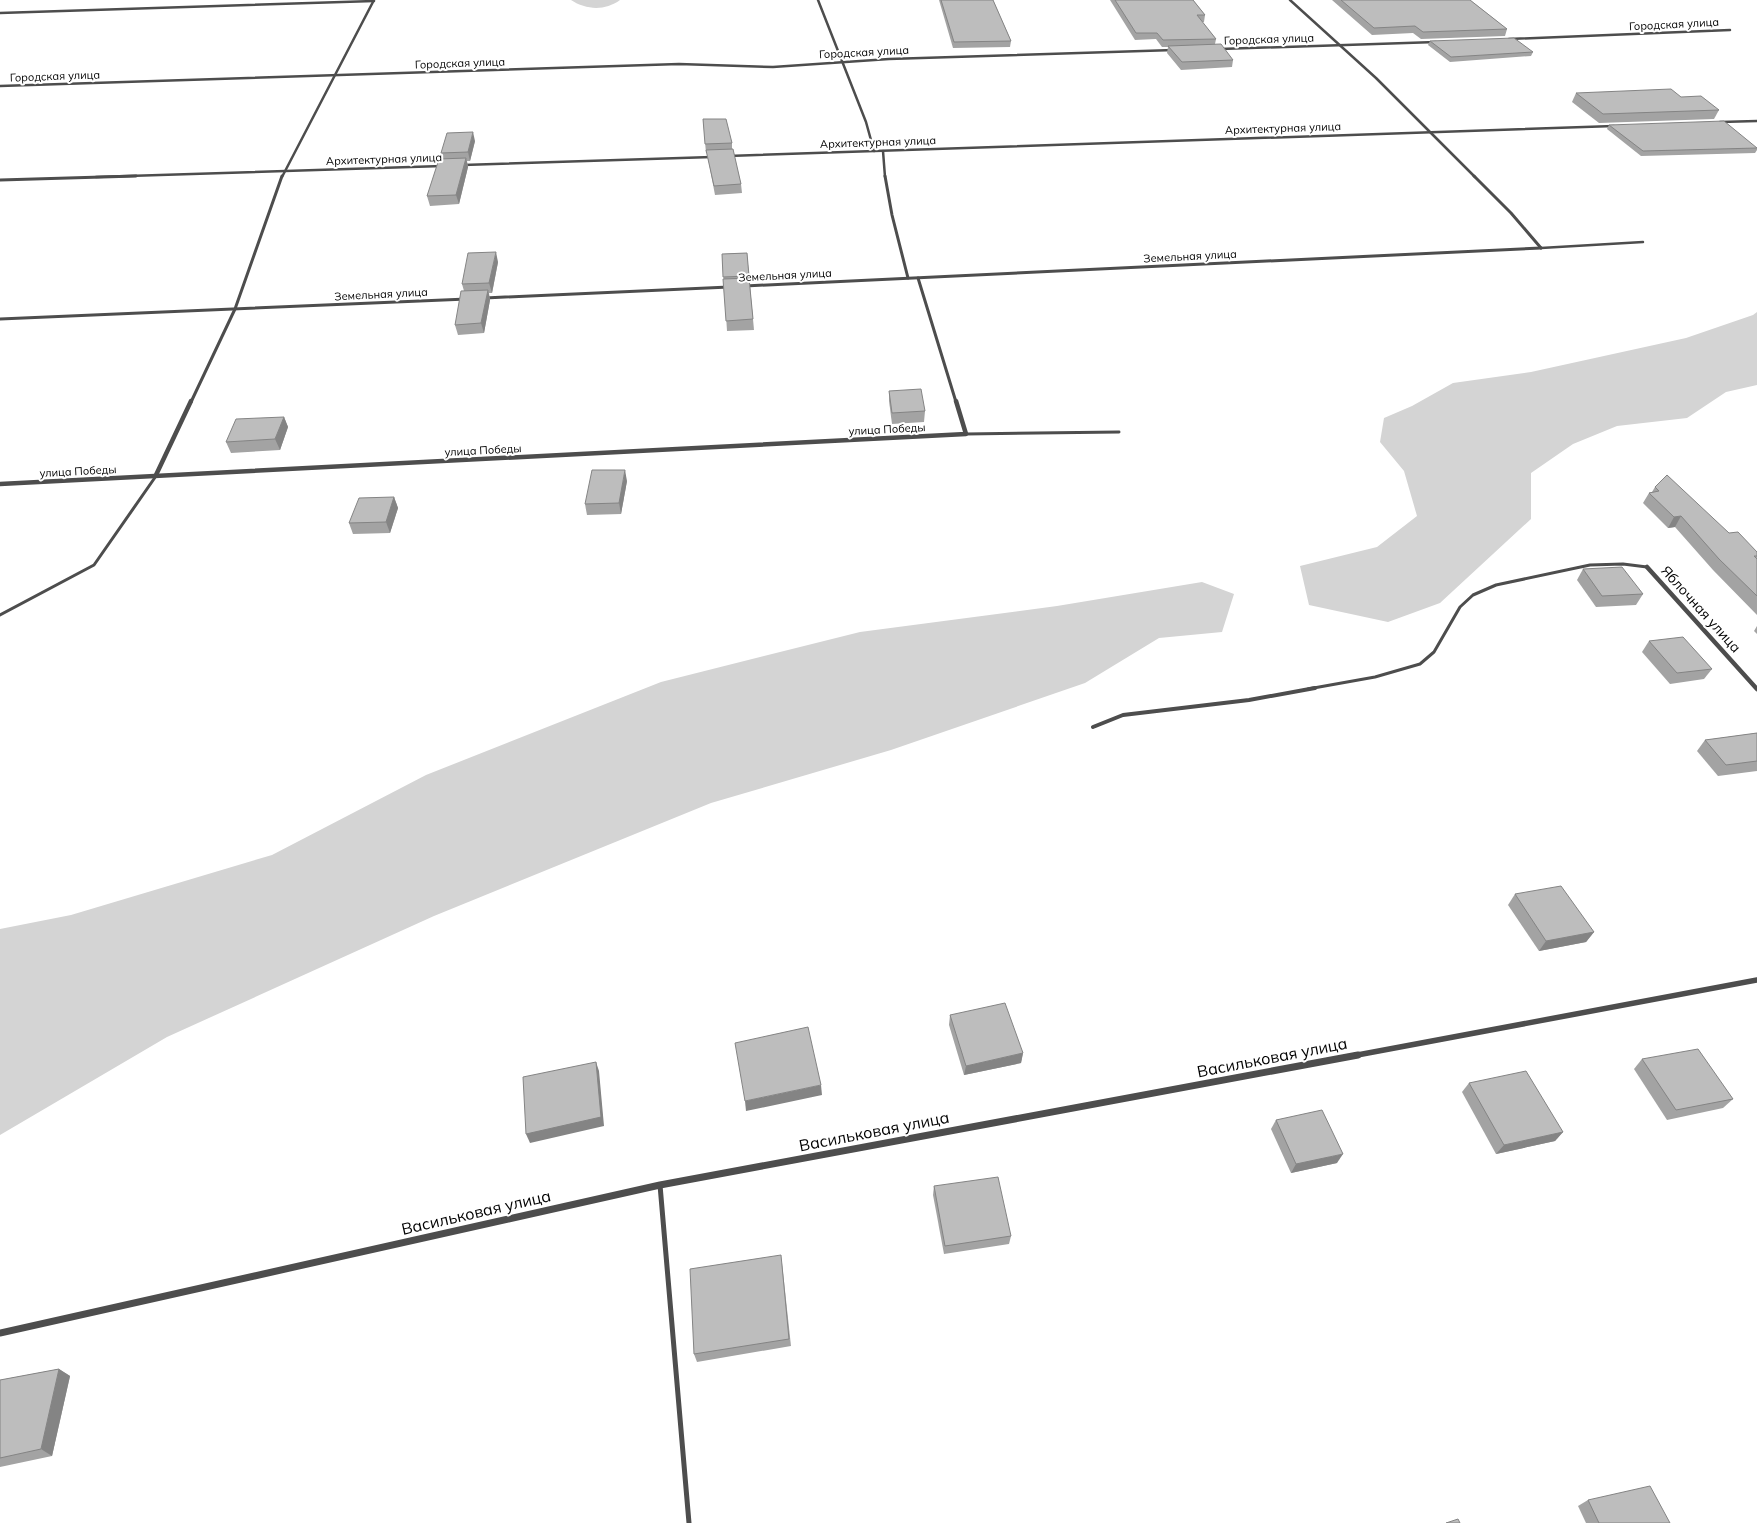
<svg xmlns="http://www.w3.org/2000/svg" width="1757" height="1523" font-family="Mulish,sans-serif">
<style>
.green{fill:#d4d4d4}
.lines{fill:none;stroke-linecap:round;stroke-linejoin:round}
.lane-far3{stroke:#4d4d4d;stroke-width:2.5}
.lane-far2{stroke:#4d4d4d;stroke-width:3}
.lane-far1{stroke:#4d4d4d;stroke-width:4}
.lane{stroke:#4d4d4d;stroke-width:5}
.street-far4{stroke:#4d4d4d;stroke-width:2.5}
.street-far3{stroke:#4d4d4d;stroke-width:3}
.street-far2{stroke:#4d4d4d;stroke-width:4.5}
.street-far1{stroke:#4d4d4d;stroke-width:5.5}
.street{stroke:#4d4d4d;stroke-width:7}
.wall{fill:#a3a3a3}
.shaded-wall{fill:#848484}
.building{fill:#bdbdbd;stroke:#848484}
.labels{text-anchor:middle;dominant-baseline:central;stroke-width:4;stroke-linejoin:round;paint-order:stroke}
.far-street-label{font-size:11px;fill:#000;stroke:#fff}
.street-label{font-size:14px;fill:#000;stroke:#fff}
.near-street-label{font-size:16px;fill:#000;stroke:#fff}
</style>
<rect width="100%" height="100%" fill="#fff"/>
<g class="green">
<path d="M 571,0 L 620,0 C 605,11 586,10 571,0 Z"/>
<path d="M 1757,312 L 1757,385 L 1726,392 L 1687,418 L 1617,426 L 1573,444 L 1531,473 L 1531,519 L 1440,603 L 1388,622 L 1309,605 L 1300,566 L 1377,547 L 1417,516 L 1404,471 L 1380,442 L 1384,418 L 1412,406 L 1453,383 L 1531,372 L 1686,338 L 1753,315 Z"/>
<path d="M 1202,582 L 1234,594 L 1222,632 L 1159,638 L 1085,683 L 891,750 L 711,803 L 434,916 L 167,1037 L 0,1135 L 0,929 L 71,915 L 272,855 L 426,775 L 661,682 L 860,632 L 1057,606 Z"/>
</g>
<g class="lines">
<path class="lane-far3" d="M 1541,248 L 1643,242"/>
<g class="lane-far2">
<path d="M 966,434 L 1119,432"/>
<path d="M 0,615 L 94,565 L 156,476"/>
<path d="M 1308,689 L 1375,677 L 1420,664 L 1434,652 L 1460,607 L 1473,595 L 1496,585 L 1590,565 L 1623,564 L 1647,567"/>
</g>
<path class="lane-far1" d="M 1093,727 L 1123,715 L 1249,700 L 1315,688"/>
<path class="lane" d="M 660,1185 L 689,1523"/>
<g class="street-far4">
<path d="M 818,0 L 866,122 L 874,151"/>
<path d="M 1290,0 L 1376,78 L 1475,177"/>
<path d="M 0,13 L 374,1"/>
<path d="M 1509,39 L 1730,30"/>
<path d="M 1220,49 L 1436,42"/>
<path d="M 0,86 L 679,64 L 773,67 L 889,59 L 1174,50"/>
<path d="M 1720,122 L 1757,121"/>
<path d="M 883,151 L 885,177"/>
<path d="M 728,156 L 1614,126"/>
<path d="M 463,165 L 712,157"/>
<path d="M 96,177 L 442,166"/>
<path d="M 282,177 L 374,0"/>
</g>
<g class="street-far3">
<path d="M 885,176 L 892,215 L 908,278"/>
<path d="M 1474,176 L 1511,213 L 1541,248"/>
<path d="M 0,180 L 136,176"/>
<path d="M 918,278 L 956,402"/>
<path d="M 745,286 L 1541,248"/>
<path d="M 485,298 L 729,287"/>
<path d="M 0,319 L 467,299"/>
<path d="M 191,402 L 235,309 L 282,176"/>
</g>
<g class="street-far2">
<path d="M 156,475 L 191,401"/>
<path d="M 0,484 L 966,434 L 956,401"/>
<path d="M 1647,567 L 1757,689"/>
</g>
<path class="street-far1" d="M 1352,1056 L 1757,980"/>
<path class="street" d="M 0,1333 L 660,1185 L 1358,1055"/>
</g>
<g class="wall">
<path d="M 939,0 L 993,0 L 1011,41 L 1010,47 L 953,48 Z"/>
<path d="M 1110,0 L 1193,0 L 1205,15 L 1204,22 L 1202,22 L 1216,39 L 1215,44 L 1233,60 L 1232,67 L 1181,70 L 1167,53 L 1168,47 L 1162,47 L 1156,39 L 1135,40 Z"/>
<path d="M 1332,0 L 1470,0 L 1507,29 L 1505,36 L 1421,39 L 1413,33 L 1372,35 Z"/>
<path d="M 1430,41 L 1533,52 L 1531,56 L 1450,62 L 1428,45 Z"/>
<path d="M 1576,93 L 1681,97 L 1719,110 L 1714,119 L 1599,123 L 1572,102 Z"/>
<path d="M 703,119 L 732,143 L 732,149 L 741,184 L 742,193 L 715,195 L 707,153 L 706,153 Z"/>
<path d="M 1609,125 L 1757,148 L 1757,150 L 1755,153 L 1641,156 L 1607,129 Z"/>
<path d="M 475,141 L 470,161 L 467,161 L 468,167 L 459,204 L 430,206 L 427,196 L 442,159 L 441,153 Z"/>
<path d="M 747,253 L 754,330 L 727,331 L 722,254 Z"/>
<path d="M 498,262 L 492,293 L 489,293 L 490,300 L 484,333 L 458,335 L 455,325 L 464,291 L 462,284 Z"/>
<path d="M 889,391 L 925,411 L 924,422 L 892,424 L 889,401 Z"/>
<path d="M 284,417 L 288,427 L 280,450 L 231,453 L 226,442 Z"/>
<path d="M 627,481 L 621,514 L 587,515 L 585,504 Z"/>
<path d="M 1655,487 L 1729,533 L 1757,552 L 1757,615 L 1713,570 L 1675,527 L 1668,528 L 1643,503 L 1649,493 L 1652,492 Z"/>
<path d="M 394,497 L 398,508 L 390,533 L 353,534 L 349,523 Z"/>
<path d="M 1583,569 L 1643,594 L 1636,605 L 1596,607 L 1577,580 Z"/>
<path d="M 1757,626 L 1757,634 L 1754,631 Z"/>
<path d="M 1649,641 L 1712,669 L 1704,679 L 1670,684 L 1642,652 Z"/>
<path d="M 1757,733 L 1757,771 L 1718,776 L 1697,751 L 1705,740 Z"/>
<path d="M 1515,894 L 1594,932 L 1586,942 L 1539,951 L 1508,905 Z"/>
<path d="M 950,1015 L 1023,1053 L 1021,1063 L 964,1075 L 949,1025 Z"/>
<path d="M 1642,1059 L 1733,1099 L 1723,1108 L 1667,1120 L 1634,1069 Z"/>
<path d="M 1469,1083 L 1563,1132 L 1555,1141 L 1496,1154 L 1462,1092 Z"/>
<path d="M 1276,1120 L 1337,1163 L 1291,1173 L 1271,1129 Z"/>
<path d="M 934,1186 L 1011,1236 L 1009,1244 L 944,1254 L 933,1195 Z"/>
<path d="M 782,1263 L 791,1346 L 697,1362 L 694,1354 Z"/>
<path d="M 59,1369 L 70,1376 L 52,1456 L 0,1467 L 0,1380 Z"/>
<path d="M 1588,1500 L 1670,1523 L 1586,1523 L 1578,1506 Z"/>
</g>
<g class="shaded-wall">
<path d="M 473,132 L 475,141 L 470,161 L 468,152 Z"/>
<path d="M 466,158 L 468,167 L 459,204 L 456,195 Z"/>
<path d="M 496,252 L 498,262 L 492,293 L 489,283 Z"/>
<path d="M 488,290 L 490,300 L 484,333 L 481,323 Z"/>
<path d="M 284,417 L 288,427 L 280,450 L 275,439 Z"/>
<path d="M 625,470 L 627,481 L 621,514 L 619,503 Z"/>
<path d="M 394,497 L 398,508 L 390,533 L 386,522 Z"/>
<path d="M 1681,516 L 1675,527 L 1668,528 L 1674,517 Z"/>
<path d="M 1594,932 L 1586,942 L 1539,951 L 1546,941 Z"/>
<path d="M 1023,1053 L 1021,1063 L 964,1075 L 966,1066 Z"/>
<path d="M 596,1062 L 599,1071 L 604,1126 L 530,1143 L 526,1134 Z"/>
<path d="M 821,1085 L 822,1095 L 746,1111 L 745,1101 Z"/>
<path d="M 1563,1132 L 1555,1141 L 1496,1154 L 1504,1145 Z"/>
<path d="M 1343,1154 L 1337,1163 L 1291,1173 L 1296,1164 Z"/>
<path d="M 59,1369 L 70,1376 L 52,1456 L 41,1449 Z"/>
</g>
<g class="building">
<path d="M 941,0 L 993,0 L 1011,41 L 954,42 Z"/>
<path d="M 1115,0 L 1193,0 L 1205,15 L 1197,15 L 1216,39 L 1163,40 L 1157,33 L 1136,33 Z"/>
<path d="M 1341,0 L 1470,0 L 1507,29 L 1423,32 L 1415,26 L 1374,28 Z"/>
<path d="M 1514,38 L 1533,52 L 1451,57 L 1430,41 Z"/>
<path d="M 1221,44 L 1233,60 L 1182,62 L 1168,46 Z"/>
<path d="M 1671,89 L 1681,97 L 1701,96 L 1719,110 L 1603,114 L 1576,93 Z"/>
<path d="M 703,119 L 726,119 L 732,143 L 705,144 Z"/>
<path d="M 1724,121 L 1757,148 L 1643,151 L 1609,125 Z"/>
<path d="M 473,132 L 468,152 L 441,153 L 447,133 Z"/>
<path d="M 733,149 L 741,184 L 714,186 L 706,150 Z"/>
<path d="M 466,158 L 456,195 L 427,196 L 439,159 Z"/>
<path d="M 496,252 L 489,283 L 462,284 L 468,253 Z"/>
<path d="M 747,253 L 749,276 L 723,277 L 722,254 Z"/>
<path d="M 749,278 L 753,319 L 726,321 L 723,279 Z"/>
<path d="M 488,290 L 481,323 L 455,325 L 461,291 Z"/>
<path d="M 921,389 L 925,411 L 892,413 L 889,391 Z"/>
<path d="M 284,417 L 275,439 L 226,442 L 236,419 Z"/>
<path d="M 592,470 L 625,470 L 619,503 L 585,504 Z"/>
<path d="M 1667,475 L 1729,533 L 1738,532 L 1757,552 L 1757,556 L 1754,556 L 1757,559 L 1757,596 L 1719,559 L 1681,516 L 1674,517 L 1649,493 L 1659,491 L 1655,487 Z"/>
<path d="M 394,497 L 386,522 L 349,523 L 359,498 Z"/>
<path d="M 1622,567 L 1643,594 L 1602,596 L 1583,569 Z"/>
<path d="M 1683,637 L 1712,669 L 1677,673 L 1649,641 Z"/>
<path d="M 1757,733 L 1757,761 L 1726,765 L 1705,740 Z"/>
<path d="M 1561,886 L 1594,932 L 1546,941 L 1515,894 Z"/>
<path d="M 1005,1003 L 1023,1053 L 966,1066 L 950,1015 Z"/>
<path d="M 808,1027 L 821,1085 L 745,1101 L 735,1043 Z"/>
<path d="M 1698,1049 L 1733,1099 L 1676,1110 L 1642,1059 Z"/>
<path d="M 596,1062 L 601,1117 L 526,1134 L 523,1077 Z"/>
<path d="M 1526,1071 L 1563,1132 L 1504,1145 L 1469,1083 Z"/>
<path d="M 1322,1110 L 1343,1154 L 1296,1164 L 1276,1120 Z"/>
<path d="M 998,1177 L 1011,1236 L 945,1246 L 934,1186 Z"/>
<path d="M 781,1255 L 789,1339 L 694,1354 L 690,1269 Z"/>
<path d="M 59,1369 L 41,1449 L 0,1458 L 0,1380 Z"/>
<path d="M 1650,1486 L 1670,1523 L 1599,1523 L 1588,1500 Z"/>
<path d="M 1458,1519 L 1460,1523 L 1446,1523 Z"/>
</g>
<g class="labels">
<g class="far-street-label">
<text transform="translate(1674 24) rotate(-3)">Городская улица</text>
<text transform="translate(1269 39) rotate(-2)">Городская улица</text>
<text transform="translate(864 52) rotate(-3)">Городская улица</text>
<text transform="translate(460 63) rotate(-2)">Городская улица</text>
<text transform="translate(55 76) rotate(-2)">Городская улица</text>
<text transform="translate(1283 128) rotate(-2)">Архитектурная улица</text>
<text transform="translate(878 142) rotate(-2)">Архитектурная улица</text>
<text transform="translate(384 159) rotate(-2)">Архитектурная улица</text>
<text transform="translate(1190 256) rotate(-3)">Земельная улица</text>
<text transform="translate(785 275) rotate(-3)">Земельная улица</text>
<text transform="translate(381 294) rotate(-3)">Земельная улица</text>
<text transform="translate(887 429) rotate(-3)">улица Победы</text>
<text transform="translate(483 450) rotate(-3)">улица Победы</text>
<text transform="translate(78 471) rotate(-3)">улица Победы</text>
</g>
<g class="street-label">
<text transform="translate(1701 609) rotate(48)">Яблочная улица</text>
</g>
<g class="near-street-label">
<text transform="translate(1272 1057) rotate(-11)">Васильковая улица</text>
<text transform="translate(874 1131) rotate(-11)">Васильковая улица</text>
<text transform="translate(476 1212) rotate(-13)">Васильковая улица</text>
</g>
</g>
</svg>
